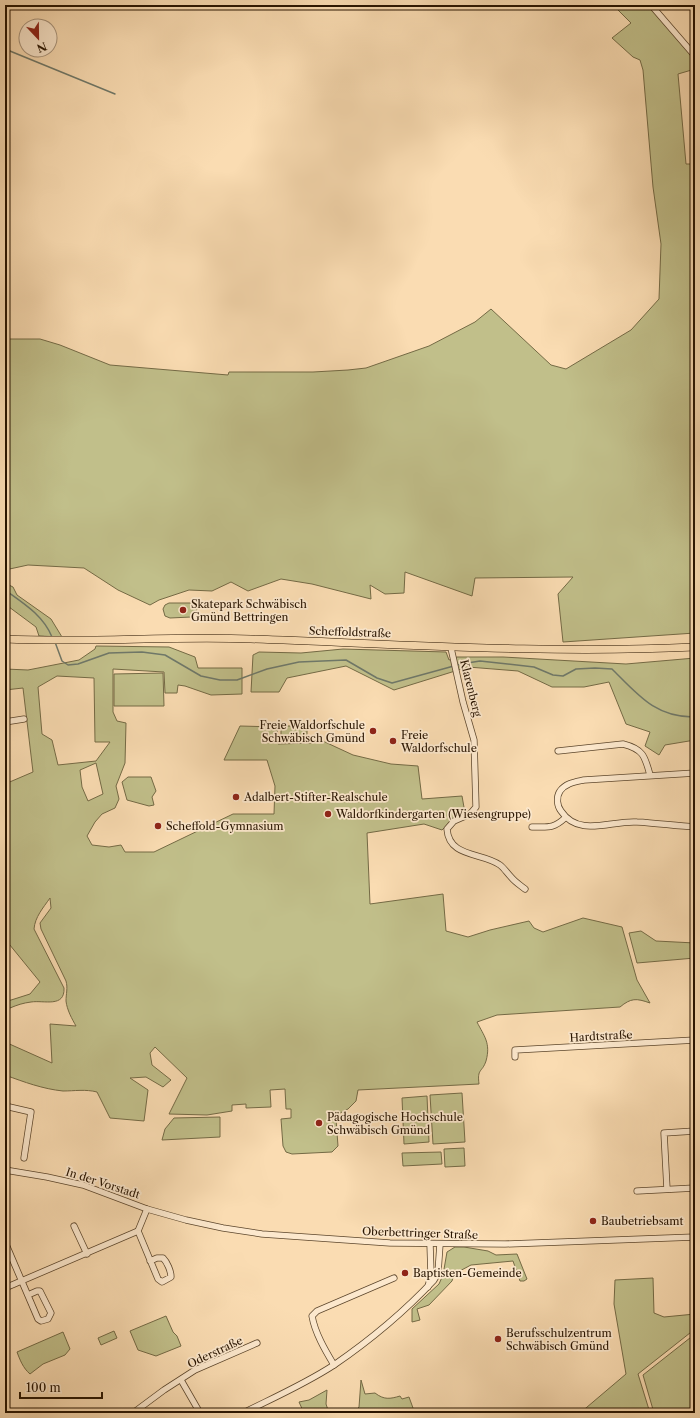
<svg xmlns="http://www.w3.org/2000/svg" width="700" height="1418" font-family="'Libre Caslon Text',serif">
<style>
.green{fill:#c1bf8a;stroke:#746a45;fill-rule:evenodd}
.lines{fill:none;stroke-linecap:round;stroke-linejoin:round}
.stream{stroke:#6f7869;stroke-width:1.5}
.minor-casing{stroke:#5c462c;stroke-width:7}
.major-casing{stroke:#281400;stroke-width:8}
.minor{stroke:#fce8cd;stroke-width:5.5}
.major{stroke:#fadcb2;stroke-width:7}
.poi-dot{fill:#8f2418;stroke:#fce8cd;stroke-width:1.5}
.labels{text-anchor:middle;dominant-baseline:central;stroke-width:3.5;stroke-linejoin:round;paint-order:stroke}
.poi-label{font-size:11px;fill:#281400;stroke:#fce8cd;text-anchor:start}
.street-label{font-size:11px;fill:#281400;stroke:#fce8cd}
</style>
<rect width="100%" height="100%" fill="#fadcb2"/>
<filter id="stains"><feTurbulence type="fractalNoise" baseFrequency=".005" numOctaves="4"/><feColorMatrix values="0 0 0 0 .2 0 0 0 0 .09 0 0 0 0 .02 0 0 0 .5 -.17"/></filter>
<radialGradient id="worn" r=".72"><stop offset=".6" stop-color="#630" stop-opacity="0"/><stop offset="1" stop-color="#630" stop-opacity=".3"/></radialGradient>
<g class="green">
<path d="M 613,5 L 650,5 L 692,55 L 695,64 L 695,69 L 678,74 L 686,164 L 695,164 L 695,633 L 563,642 L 558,594 L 573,577 L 475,578 L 472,596 L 405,572 L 404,593 L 385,594 L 370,585 L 371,599 L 312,584 L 281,579 L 248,591 L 231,582 L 212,591 L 189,590 L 159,600 L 150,605 L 118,590 L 84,568 L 28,565 L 5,570 L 5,339 L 40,339 L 60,345 L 110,365 L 228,375 L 229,372 L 313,372 L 348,370 L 366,368 L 429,346 L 475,322 L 491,309 L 551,365 L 566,369 L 631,330 L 659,299 L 661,244 L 653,187 L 643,70 L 640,60 L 633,57 L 612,38 L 631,23 Z"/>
<path d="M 5,583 L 13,587 L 17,595 L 51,619 L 62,637 L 39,636 L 36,627 L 5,604 Z"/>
<path d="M 169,603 L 202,603 L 191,617 L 170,618 L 165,616 L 163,609 L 165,605 Z"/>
<path d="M 96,646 L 169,647 L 195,657 L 198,668 L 242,668 L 242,694 L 211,695 L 185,686 L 178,685 L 177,693 L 165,693 L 164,672 L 113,669 L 113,712 L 117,721 L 126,723 L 125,763 L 116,786 L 119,799 L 115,808 L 102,814 L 95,822 L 87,836 L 92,845 L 109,847 L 121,845 L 125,852 L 154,852 L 233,814 L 274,814 L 275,786 L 267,760 L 224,760 L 240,726 L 277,727 L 278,744 L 312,743 L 312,736 L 353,755 L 391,764 L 418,766 L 422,799 L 462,796 L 465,813 L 453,819 L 442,830 L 424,824 L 367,833 L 370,904 L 443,894 L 446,931 L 468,937 L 490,930 L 529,921 L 534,928 L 543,932 L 583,918 L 622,927 L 637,980 L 650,1003 C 636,998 631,998 620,1007 L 497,1015 L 477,1022 C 484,1036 491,1043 486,1061 C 482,1073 477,1068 479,1084 L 358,1090 L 356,1101 L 348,1109 L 338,1114 L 336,1119 L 338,1146 L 332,1152 L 292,1154 L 286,1152 L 283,1146 L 281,1119 L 291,1118 L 291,1109 L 286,1109 L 285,1089 L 270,1090 L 271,1107 L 246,1108 L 246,1104 L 232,1105 L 232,1111 L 207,1115 L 169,1114 L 187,1078 L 155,1047 L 150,1053 L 152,1065 L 171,1080 L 163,1087 L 146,1077 L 130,1078 L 148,1090 L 144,1121 L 110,1118 L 97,1092 C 86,1089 74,1091 63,1091 C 43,1089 24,1082 5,1075 L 5,1042 L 52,1063 L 50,1024 L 76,1026 C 72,1019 67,1010 66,1001 C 66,994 68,988 66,981 L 41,929 L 40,923 L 51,908 L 50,898 C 43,908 35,917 34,929 L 64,988 C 65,1008 44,1000 31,1002 C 23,1003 17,1005 10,1008 L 7,1005 L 5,1006 L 5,998 L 8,1001 L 30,994 L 40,982 L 5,939 L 5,784 L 33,772 L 23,688 L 5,690 L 5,669 L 28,670 L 79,660 L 95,649 ZM 57,676 L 94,678 L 95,742 L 110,742 L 96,761 L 58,765 L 52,740 L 42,734 L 38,687 ZM 96,763 L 103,794 L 88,801 L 82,787 L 80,770 Z"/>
<path d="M 343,649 L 446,652 L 449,660 L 457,657 L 503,657 L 626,664 L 695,658 L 695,740 L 665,745 L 659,755 L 645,746 L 650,732 L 626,724 L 609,682 L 584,687 L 552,687 L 518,671 L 468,667 L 394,690 L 346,666 L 287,678 L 279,692 L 251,692 L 253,655 L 259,652 L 301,653 Z"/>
<path d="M 163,673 L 164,706 L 114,706 L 114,674 Z"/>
<rect x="281" y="726" width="26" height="15"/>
<path d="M 128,777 L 151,777 L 156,791 L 152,797 L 154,805 L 149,806 L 127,800 L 122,782 Z"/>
<path d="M 641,931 L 656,941 L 695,943 L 695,958 L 637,963 L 629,933 Z"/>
<path d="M 462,1093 L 465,1142 L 433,1144 L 430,1095 Z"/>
<path d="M 427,1096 L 429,1142 L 404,1144 L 402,1098 Z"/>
<path d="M 220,1117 L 220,1137 L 162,1140 L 165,1129 L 174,1118 Z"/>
<path d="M 464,1148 L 465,1166 L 445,1167 L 444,1149 Z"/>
<path d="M 441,1152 L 442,1164 L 403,1166 L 402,1153 Z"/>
<path d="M 455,1247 L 464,1247 L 488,1251 L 496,1255 L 517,1254 L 527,1279 L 524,1281 L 520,1281 L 513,1261 L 471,1265 L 454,1274 L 452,1281 L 429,1305 L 417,1309 L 420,1320 L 412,1322 L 412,1309 L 439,1284 L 443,1275 L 447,1252 Z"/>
<path d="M 653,1278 L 654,1313 L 664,1317 L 695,1314 L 695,1329 L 638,1374 L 650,1413 L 580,1413 L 626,1374 L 614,1304 L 615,1280 Z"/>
<path d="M 166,1316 L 173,1332 L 177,1336 L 181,1346 L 156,1356 L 138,1350 L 130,1331 Z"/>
<path d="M 114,1331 L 117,1338 L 101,1345 L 98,1338 Z"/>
<path d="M 63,1332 L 70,1349 L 65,1355 L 43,1364 L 30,1374 C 23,1368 20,1360 17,1352 Z"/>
<path d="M 695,1334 L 695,1413 L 654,1413 L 643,1375 Z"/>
<path d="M 361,1380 L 365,1394 L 375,1393 C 384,1400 390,1399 400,1396 L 402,1399 L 409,1397 L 413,1408 L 411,1413 L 354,1413 L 359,1407 Z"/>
<path d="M 327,1390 L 326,1404 L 329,1413 L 304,1413 L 299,1402 L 309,1400 Z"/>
</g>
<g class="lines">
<g class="stream">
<path d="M 5,49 L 115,94"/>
<path d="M 5,590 C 23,603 43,615 52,637"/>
<path d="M 55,642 L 62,661 L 68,665 L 78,664 L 109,653 L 142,652 L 165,655 L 201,676 L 220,680 L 237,680 L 267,669 L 299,662 L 346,660 L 377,678 L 392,683 L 461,664 L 480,661 L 534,667 L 553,675 L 563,676 L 576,669 L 595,668 L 612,669 C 638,695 656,718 695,717"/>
</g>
<g class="minor-casing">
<g id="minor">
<path d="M 651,5 L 695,56"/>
<path d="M 451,648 L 463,702 L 474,740 L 476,807 L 470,814 L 454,821 L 447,829 C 449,858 482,852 500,865 C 504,868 507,873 511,877 C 515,882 520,885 525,889"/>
<path d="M 5,722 L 24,719"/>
<path d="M 558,751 L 623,744 C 643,749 645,756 650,775"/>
<path d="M 695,773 L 584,780 C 575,782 566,783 560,791 C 556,797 557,806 561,811 C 579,838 611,820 637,822 C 657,823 676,826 695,827"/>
<path d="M 532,827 C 548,827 553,829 565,818"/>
<path d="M 515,1057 L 515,1050 L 695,1040"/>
<path d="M 5,1106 L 31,1112 L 24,1158"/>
<path d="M 5,1170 L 47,1177 L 83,1185 L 147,1209 L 186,1220 L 223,1228 L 262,1234 L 390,1243 L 505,1244 L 695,1237"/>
<path d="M 667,1189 L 664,1133 L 695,1131"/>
<path d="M 637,1191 L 695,1188"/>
<path d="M 74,1226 L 87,1254"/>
<path d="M 138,1231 L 158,1279 L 162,1282 L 171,1277 C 171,1271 167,1262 163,1258 L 157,1258 L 150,1261"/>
<path d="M 5,1242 L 38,1319 L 41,1321 L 48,1319 L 51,1313 L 40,1291 L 37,1291 L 28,1295"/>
<path d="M 428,1287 L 431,1274 L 430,1244"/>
<path d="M 5,1288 L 138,1231 L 147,1209"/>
<path d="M 334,1365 C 325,1350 315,1333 312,1316 L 317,1311 L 394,1278"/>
<path d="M 181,1380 L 200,1413"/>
<path d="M 133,1413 L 164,1390 L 195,1370 L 257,1343"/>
<path d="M 243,1413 C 273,1398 305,1384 334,1365 C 369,1341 405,1311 434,1280 L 438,1273 L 440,1244"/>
</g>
</g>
<g class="major-casing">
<path id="major" d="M 5,639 C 87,643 169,636 251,639 C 399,644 547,654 695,647"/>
</g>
<use href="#minor" class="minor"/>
<use href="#major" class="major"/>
</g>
<g class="poi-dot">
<circle cx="183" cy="610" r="4"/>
<circle cx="373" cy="731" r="4"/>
<circle cx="393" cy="741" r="4"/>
<circle cx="236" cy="797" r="4"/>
<circle cx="328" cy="814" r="4"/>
<circle cx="158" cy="826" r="4"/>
<circle cx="319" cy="1123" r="4"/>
<circle cx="593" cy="1221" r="4"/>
<circle cx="405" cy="1273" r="4"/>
<circle cx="498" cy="1339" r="4"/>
</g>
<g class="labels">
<g class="poi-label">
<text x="191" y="604">Skatepark Schwäbisch<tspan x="191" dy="13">Gmünd Bettringen</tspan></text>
<text x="365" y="725" text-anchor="end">Freie Waldorfschule<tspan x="365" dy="13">Schwäbisch Gmünd</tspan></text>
<text x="401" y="735">Freie<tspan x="401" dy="13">Waldorfschule</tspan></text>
<text x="244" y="797">Adalbert-Stifter-Realschule</text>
<text x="336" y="814">Waldorfkindergarten (Wiesengruppe)</text>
<text x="166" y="826">Scheffold-Gymnasium</text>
<text x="327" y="1117">Pädagogische Hochschule<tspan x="327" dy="13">Schwäbisch Gmünd</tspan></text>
<text x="601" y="1221">Baubetriebsamt</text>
<text x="413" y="1273">Baptisten-Gemeinde</text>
<text x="506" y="1333">Berufsschulzentrum<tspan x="506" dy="13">Schwäbisch Gmünd</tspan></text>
</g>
<g class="street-label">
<text transform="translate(350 632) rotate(2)">Scheffoldstraße</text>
<text transform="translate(471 688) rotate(76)">Klarenberg</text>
<text transform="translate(601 1036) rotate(-3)">Hardtstraße</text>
<text transform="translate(103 1183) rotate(18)">In der Vorstadt</text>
<text transform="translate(420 1233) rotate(2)">Oberbettringer Straße</text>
<text transform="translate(215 1352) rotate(-25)">Oderstraße</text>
</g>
</g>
<rect width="700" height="1418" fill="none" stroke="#fadcb2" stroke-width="20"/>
<rect x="6" y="6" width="688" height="1406" fill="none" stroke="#281400" stroke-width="2"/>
<rect x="10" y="10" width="680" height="1398" fill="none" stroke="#281400"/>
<g transform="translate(38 38) rotate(158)"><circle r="19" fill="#fce8cd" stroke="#a7937b"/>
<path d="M0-3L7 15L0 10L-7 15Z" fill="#8f2418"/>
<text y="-6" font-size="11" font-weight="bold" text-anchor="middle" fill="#281400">N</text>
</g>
<path d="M20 1392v6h82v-6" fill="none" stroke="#281400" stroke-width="2"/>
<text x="26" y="1392" font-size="12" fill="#281400" stroke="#fce8cd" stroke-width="3" paint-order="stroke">100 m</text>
<rect width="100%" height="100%" filter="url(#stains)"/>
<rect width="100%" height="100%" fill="url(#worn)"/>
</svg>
